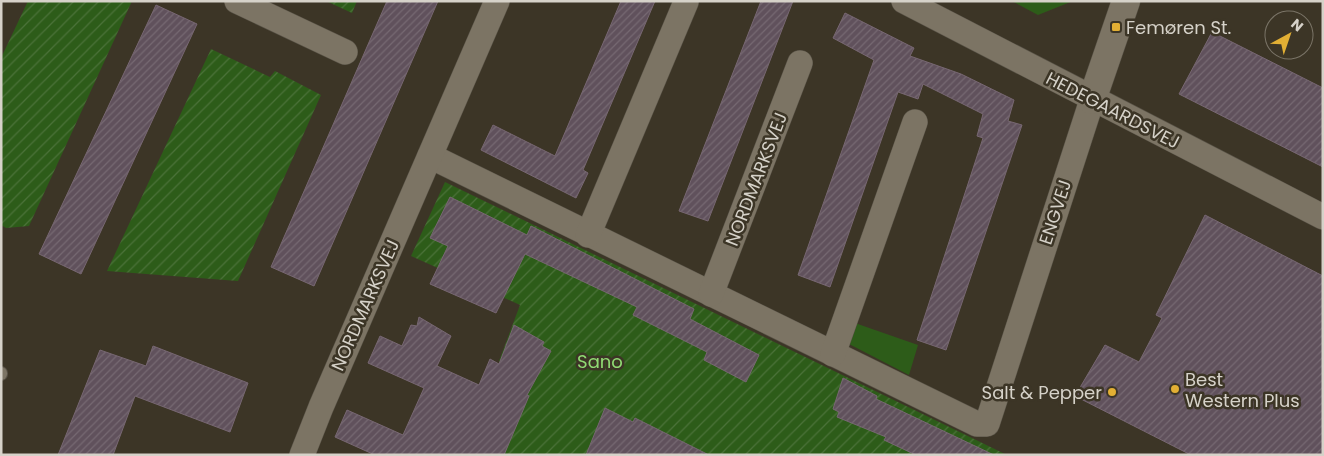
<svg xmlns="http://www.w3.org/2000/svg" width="1324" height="456" font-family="Poppins,sans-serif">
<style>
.green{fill:#2d5c19}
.garden{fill:url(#garden-furrows)}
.building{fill:url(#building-hatch);stroke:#776772}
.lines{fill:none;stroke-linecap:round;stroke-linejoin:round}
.service-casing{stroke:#595347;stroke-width:14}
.minor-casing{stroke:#595347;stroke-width:26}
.tertiary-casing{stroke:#595347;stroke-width:29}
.service{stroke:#7c7464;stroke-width:12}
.minor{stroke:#7c7464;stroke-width:25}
.tertiary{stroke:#7c7464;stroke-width:28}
.poi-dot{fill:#e2af34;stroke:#3c3526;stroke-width:2}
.labels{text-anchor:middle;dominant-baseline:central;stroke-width:5;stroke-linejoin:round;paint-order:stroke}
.poi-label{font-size:18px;fill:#d6d2c9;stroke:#3c3526;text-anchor:start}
.street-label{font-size:18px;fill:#d6d2c9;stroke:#3c3526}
.park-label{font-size:18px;fill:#90db73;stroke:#3c3526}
</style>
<defs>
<pattern id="garden-furrows" width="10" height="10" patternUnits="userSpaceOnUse" patternTransform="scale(1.25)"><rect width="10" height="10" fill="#2d5c19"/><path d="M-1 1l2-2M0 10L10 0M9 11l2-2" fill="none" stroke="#4b7239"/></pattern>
<pattern id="building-hatch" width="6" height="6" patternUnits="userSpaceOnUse" patternTransform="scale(1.25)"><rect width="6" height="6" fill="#60515c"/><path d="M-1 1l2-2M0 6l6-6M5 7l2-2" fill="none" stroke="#766972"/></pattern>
</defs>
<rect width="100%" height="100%" fill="#3c3526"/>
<g class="green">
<path d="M 1012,1 L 1073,1 L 1038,15 Z"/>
<path d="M 855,323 L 918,345 L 909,375 L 847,343 Z"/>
</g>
<g class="garden">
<path d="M 28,1 L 132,1 L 29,226 L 6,228 L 1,225 L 1,58 Z"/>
<path d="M 326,1 L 357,1 L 352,13 Z"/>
<path d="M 211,49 L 270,77 L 275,71 L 321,95 L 238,281 L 107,271 Z"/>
<path d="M 445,182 L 1007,455 L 468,455 L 507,365 L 499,361 L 520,305 L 411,256 Z"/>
</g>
<g class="building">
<path d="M 387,1 L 438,1 L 314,286 L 271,267 Z"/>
<path d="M 621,1 L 655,1 L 583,170 L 588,173 L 576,198 L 481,150 L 493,125 L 555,156 Z"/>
<path d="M 761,1 L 793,1 L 708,221 L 679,211 Z"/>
<path d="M 156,5 L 197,24 L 81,274 L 39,254 Z"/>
<path d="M 845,13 L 914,48 L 910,56 L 961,74 L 1014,100 L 1008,121 L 1022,125 L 946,350 L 917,340 L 983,138 L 977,136 L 983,114 L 923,84 L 918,99 L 898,92 L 830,287 L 798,275 L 874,60 L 833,38 Z"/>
<path d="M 1212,32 L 1323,88 L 1323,167 L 1179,94 Z"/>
<path d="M 450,197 L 527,235 L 531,226 L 694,309 L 690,319 L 759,355 L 746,382 L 704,360 L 707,352 L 633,315 L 637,307 L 525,254 L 496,313 L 430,284 L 448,246 L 430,238 Z"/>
<path d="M 1205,215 L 1323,276 L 1323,455 L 1191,455 L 1075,396 L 1105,345 L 1139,362 L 1162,318 L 1156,315 Z"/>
<path d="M 419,317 L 451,336 L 437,366 L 479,385 L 490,359 L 499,364 L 514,325 L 544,342 L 542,346 L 551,351 L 527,395 L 529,396 L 504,455 L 375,455 L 335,437 L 347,410 L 403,435 L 424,388 L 368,363 L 380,336 L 402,346 L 411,325 L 417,326 Z"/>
<path d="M 153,346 L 248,383 L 230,432 L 135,396 L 113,455 L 58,455 L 100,350 L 146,366 Z"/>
<path d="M 843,378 L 877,396 L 876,399 L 994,455 L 916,455 L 884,440 L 886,437 L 837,417 L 839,412 L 833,409 Z"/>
<path d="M 605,408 L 633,422 L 635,418 L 709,455 L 586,455 Z"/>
</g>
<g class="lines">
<g class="service-casing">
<path id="service" d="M 1,373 L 1,374"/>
</g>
<g class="minor-casing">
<g id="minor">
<path d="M 237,1 L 345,52"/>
<path d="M 904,1 L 1323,217"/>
<path d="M 430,156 L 977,424 L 987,424 L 1092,100"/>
<path d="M 588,235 L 686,2"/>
<path d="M 711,294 L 800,63"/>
<path d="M 833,354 L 915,122"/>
<path d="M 302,455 L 321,407 L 497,1"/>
</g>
</g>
<g class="tertiary-casing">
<path id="tertiary" d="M 1092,100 L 1126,1"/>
</g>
<use href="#service" class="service"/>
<use href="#minor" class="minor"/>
<use href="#tertiary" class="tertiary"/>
</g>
<g class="poi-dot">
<rect x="1111" y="22" width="10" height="10" rx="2.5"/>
<circle cx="1175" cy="389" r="5"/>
<circle cx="1112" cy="392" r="5"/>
</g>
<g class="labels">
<g class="poi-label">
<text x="1126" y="27">Femøren St.</text>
<text x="1185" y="379">Best<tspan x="1185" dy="21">Western Plus</tspan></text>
<text x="1102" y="392" text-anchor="end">Salt &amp; Pepper</text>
</g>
<g class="street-label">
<text transform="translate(1113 110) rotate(27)">HEDEGAARDSVEJ</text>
<text transform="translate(756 179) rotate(-69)">NORDMARKSVEJ</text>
<text transform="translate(1055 212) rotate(-72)">ENGVEJ</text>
<text transform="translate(365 305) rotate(-66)">NORDMARKSVEJ</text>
</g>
<g class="park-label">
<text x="600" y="361">Sano</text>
</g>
</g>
<rect width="1324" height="456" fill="none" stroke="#d6d2c9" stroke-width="5"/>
<g transform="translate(1289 35) rotate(40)"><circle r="24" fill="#3c3526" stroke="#7a7467"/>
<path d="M0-4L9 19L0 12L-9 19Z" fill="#e2af34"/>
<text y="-8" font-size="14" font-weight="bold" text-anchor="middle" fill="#d6d2c9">N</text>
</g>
</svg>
